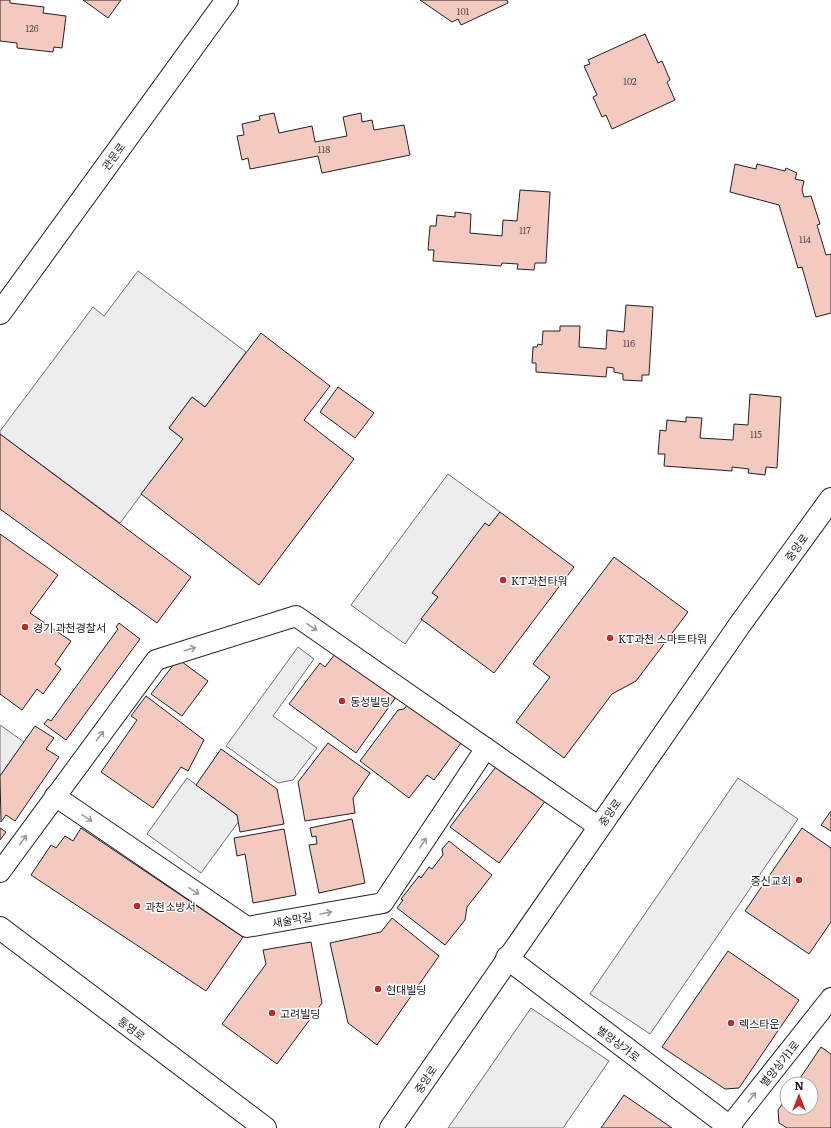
<svg xmlns="http://www.w3.org/2000/svg" width="831" height="1128" font-family="Literata,'Noto Sans KR',serif">
<style>
.parking{fill:#ededed;stroke:#6f6f6f}
.building{fill:#f3c9c0;stroke:#222}
.lines{fill:none;stroke-linecap:round;stroke-linejoin:round}
.street-casing{stroke:#222;stroke-width:22}
.secondary-casing{stroke:#222;stroke-width:24}
.street{stroke:#fff;stroke-width:20}
.secondary{stroke:#fff;stroke-width:22}
.oneway{stroke:#9c9c9c}
.poi-dot{fill:#c62828;stroke:#fff;stroke-width:1.5}
.labels{text-anchor:middle;dominant-baseline:central;stroke-width:3;stroke-linejoin:round;paint-order:stroke}
.number-label{font-size:9px;fill:#564c4a}
.street-label{font-size:11px;fill:#222;stroke:#fff}
.poi-label{font-size:11px;fill:#222;stroke:#fff;text-anchor:start}
</style>
<rect width="100%" height="100%" fill="#fff"/>
<g class="parking">
<path d="M 138,271 L 246,352 L 205,407 L 192,397 L 169,428 L 183,439 L 120,523 L 0,434 L 0,431 L 93,307 L 104,316 Z"/>
<path d="M 448,474 L 500,512 L 489,526 L 485,524 L 433,593 L 438,597 L 405,644 L 351,605 Z"/>
<path d="M 298,647 L 314,659 L 273,716 L 317,748 L 293,780 L 278,783 L 226,746 Z"/>
<path d="M 0,725 L 24,742 L 0,776 Z"/>
<path d="M 187,778 L 237,815 L 239,821 L 201,873 L 147,834 Z"/>
<path d="M 738,778 L 798,819 L 650,1034 L 590,994 Z"/>
<path d="M 531,1008 L 609,1061 L 563,1128 L 448,1128 Z"/>
</g>
<g class="building">
<path d="M 0,0 L 10,0 L 10,3 L 44,7 L 43,13 L 66,16 L 62,48 L 54,47 L 53,52 L 17,48 L 17,43 L 0,41 Z"/>
<path d="M 83,0 L 121,0 L 108,18 Z"/>
<path d="M 420,0 L 507,0 L 508,3 L 461,25 L 458,19 L 452,22 Z"/>
<path d="M 645,34 L 658,63 L 662,61 L 670,80 L 667,82 L 675,100 L 612,129 L 606,115 L 602,117 L 593,97 L 597,95 L 584,66 L 590,64 L 588,60 Z"/>
<path d="M 274,113 L 279,133 L 312,126 L 315,142 L 347,136 L 343,117 L 361,113 L 362,122 L 372,120 L 374,130 L 404,125 L 410,155 L 322,173 L 318,156 L 250,169 L 248,158 L 242,160 L 237,136 L 244,135 L 242,124 L 260,120 L 259,116 Z"/>
<path d="M 735,164 L 756,169 L 757,164 L 785,171 L 786,168 L 797,173 L 795,179 L 804,181 L 802,190 L 804,197 L 811,196 L 820,224 L 817,225 L 826,255 L 831,254 L 831,313 L 816,317 L 802,267 L 798,268 L 779,205 L 730,192 Z"/>
<path d="M 520,190 L 550,192 L 546,263 L 535,263 L 534,270 L 517,269 L 518,264 L 502,263 L 501,266 L 433,261 L 434,250 L 428,250 L 430,226 L 436,226 L 437,215 L 455,217 L 455,212 L 471,214 L 470,233 L 502,236 L 503,220 L 517,221 Z"/>
<path d="M 626,305 L 653,307 L 649,375 L 642,375 L 642,381 L 623,380 L 623,374 L 614,372 L 614,368 L 607,367 L 606,377 L 536,372 L 536,363 L 532,363 L 533,347 L 537,347 L 538,344 L 542,345 L 543,331 L 560,331 L 560,326 L 580,326 L 579,347 L 606,349 L 607,330 L 624,332 Z"/>
<path d="M 261,333 L 330,386 L 304,420 L 354,459 L 259,585 L 141,494 L 183,439 L 169,428 L 192,397 L 205,407 Z"/>
<path d="M 338,387 L 374,413 L 355,438 L 320,412 Z"/>
<path d="M 750,394 L 781,397 L 777,468 L 766,467 L 765,475 L 748,473 L 749,469 L 732,467 L 732,471 L 664,466 L 665,454 L 658,454 L 660,430 L 666,431 L 667,420 L 686,422 L 686,417 L 702,418 L 700,438 L 733,440 L 734,424 L 748,425 Z"/>
<path d="M 0,434 L 191,577 L 157,623 L 0,509 Z"/>
<path d="M 500,512 L 574,567 L 494,673 L 421,619 L 438,597 L 432,593 L 485,523 L 489,526 Z"/>
<path d="M 0,534 L 58,575 L 30,613 L 71,641 L 55,664 L 61,669 L 43,694 L 37,689 L 22,710 L 0,694 Z"/>
<path d="M 614,557 L 688,612 L 636,681 L 612,694 L 564,758 L 516,722 L 550,677 L 533,664 Z"/>
<path d="M 119,623 L 140,639 L 66,740 L 44,724 L 48,719 L 51,721 L 118,629 L 116,627 Z"/>
<path d="M 335,654 L 396,697 L 356,753 L 289,704 L 320,663 L 325,667 Z"/>
<path d="M 178,659 L 208,681 L 182,716 L 151,694 Z"/>
<path d="M 146,696 L 204,740 L 188,771 L 181,767 L 153,808 L 101,772 L 137,720 L 131,716 Z"/>
<path d="M 408,704 L 461,743 L 434,780 L 427,775 L 409,798 L 360,761 L 398,710 L 404,709 Z"/>
<path d="M 35,726 L 54,738 L 46,749 L 59,757 L 15,821 L 6,815 L 1,822 L 0,776 Z"/>
<path d="M 328,743 L 370,773 L 353,798 L 355,813 L 305,821 L 298,782 Z"/>
<path d="M 221,749 L 277,789 L 284,824 L 240,832 L 237,815 L 196,785 Z"/>
<path d="M 498,764 L 546,800 L 499,863 L 450,827 Z"/>
<path d="M 831,811 L 831,831 L 821,825 Z"/>
<path d="M 352,819 L 365,883 L 319,893 L 309,845 L 317,844 L 316,836 L 312,837 L 310,828 Z"/>
<path d="M 0,828 L 6,832 L 0,840 Z"/>
<path d="M 81,828 L 243,937 L 206,991 L 31,875 L 51,845 L 56,848 L 65,836 L 73,841 Z"/>
<path d="M 802,828 L 831,848 L 831,922 L 809,954 L 745,911 Z"/>
<path d="M 284,829 L 296,895 L 253,903 L 245,854 L 237,856 L 234,838 Z"/>
<path d="M 449,841 L 492,875 L 467,907 L 465,920 L 445,945 L 397,908 L 403,900 L 401,899 L 419,876 L 421,878 L 429,867 L 432,869 L 443,855 L 442,849 Z"/>
<path d="M 392,918 L 439,956 L 377,1045 L 348,1023 L 330,943 L 381,932 Z"/>
<path d="M 311,942 L 322,1003 L 277,1064 L 222,1024 L 266,964 L 263,950 Z"/>
<path d="M 728,951 L 799,1000 L 739,1088 L 725,1089 L 662,1047 Z"/>
<path d="M 821,1047 L 831,1054 L 831,1128 L 787,1128 L 779,1123 L 778,1110 L 787,1097 L 787,1108 L 811,1108 L 811,1084 L 796,1084 Z"/>
<path d="M 624,1095 L 672,1128 L 601,1128 Z"/>
</g>
<g class="lines">
<g class="street-casing">
<g id="street">
<path d="M 55,796 L 247,927 L 383,903 L 486,748"/>
<path d="M 0,872 L 156,660 L 296,616 L 599,827"/>
<path d="M 728,1128 L 831,998"/>
</g>
</g>
<g class="secondary-casing">
<g id="secondary">
<path d="M 0,313 L 227,0"/>
<path d="M 0,928 L 265,1128"/>
<path d="M 507,958 L 731,1128"/>
<path d="M 391,1128 L 741,623 L 831,499"/>
</g>
</g>
<use href="#street" class="street"/>
<use href="#secondary" class="secondary"/>
</g>
<defs><path id="oneway-shaft" d="M-6 0H5M1.5-3L5.5 0L1.5 3" fill="none" stroke-width="1.6" stroke-linecap="round" stroke-linejoin="round"/></defs>
<g class="oneway">
<use href="#oneway-shaft" transform="translate(312 627) rotate(33)"/>
<use href="#oneway-shaft" transform="translate(190 649) rotate(-17)"/>
<use href="#oneway-shaft" transform="translate(100 736) rotate(-53)"/>
<use href="#oneway-shaft" transform="translate(87 818) rotate(34)"/>
<use href="#oneway-shaft" transform="translate(23 840) rotate(-54)"/>
<use href="#oneway-shaft" transform="translate(423 843) rotate(-56)"/>
<use href="#oneway-shaft" transform="translate(194 891) rotate(34)"/>
<use href="#oneway-shaft" transform="translate(326 913) rotate(-10)"/>
<use href="#oneway-shaft" transform="translate(752 1097) rotate(-51)"/>
</g>
<g class="poi-dot">
<circle cx="503" cy="580" r="4"/>
<circle cx="25" cy="627" r="4"/>
<circle cx="610" cy="638" r="4"/>
<circle cx="342" cy="701" r="4"/>
<circle cx="799" cy="880" r="4"/>
<circle cx="137" cy="906" r="4"/>
<circle cx="378" cy="989" r="4"/>
<circle cx="272" cy="1013" r="4"/>
<circle cx="731" cy="1023" r="4"/>
</g>
<g class="labels">
<g class="number-label">
<text x="463" y="11">101</text>
<text x="32" y="28">126</text>
<text x="630" y="81">102</text>
<text x="324" y="149">118</text>
<text x="525" y="230">117</text>
<text x="805" y="239">114</text>
<text x="629" y="343">116</text>
<text x="756" y="434">115</text>
</g>
<g class="street-label">
<text transform="translate(113 156) rotate(-54)">관문로</text>
<text transform="translate(796 547) rotate(-54)">중앙로</text>
<text transform="translate(609 812) rotate(-55)">중앙로</text>
<text transform="translate(292 919) rotate(-10)">새술막길</text>
<text transform="translate(132 1028) rotate(37)">통영로</text>
<text transform="translate(619 1043) rotate(37)">별양상가로</text>
<text transform="translate(779 1063) rotate(-51)">별양상가1로</text>
<text transform="translate(425 1079) rotate(-56)">중앙로</text>
</g>
<g class="poi-label">
<text x="511" y="580">KT과천타워</text>
<text x="33" y="627">경기 과천경찰서</text>
<text x="618" y="638">KT과천 스마트타워</text>
<text x="350" y="701">동성빌딩</text>
<text x="791" y="880" text-anchor="end">중신교회</text>
<text x="145" y="906">과천소방서</text>
<text x="386" y="989">현대빌딩</text>
<text x="280" y="1013">고려빌딩</text>
<text x="739" y="1023">렉스타운</text>
</g>
</g>
<g transform="translate(799 1096)"><circle r="19" fill="#ffffff" stroke="#a7a7a7"/>
<path d="M0-3L7 15L0 10L-7 15Z" fill="#c62828"/>
<text y="-6" font-size="11" font-weight="bold" text-anchor="middle" fill="#222222">N</text>
</g>
</svg>
